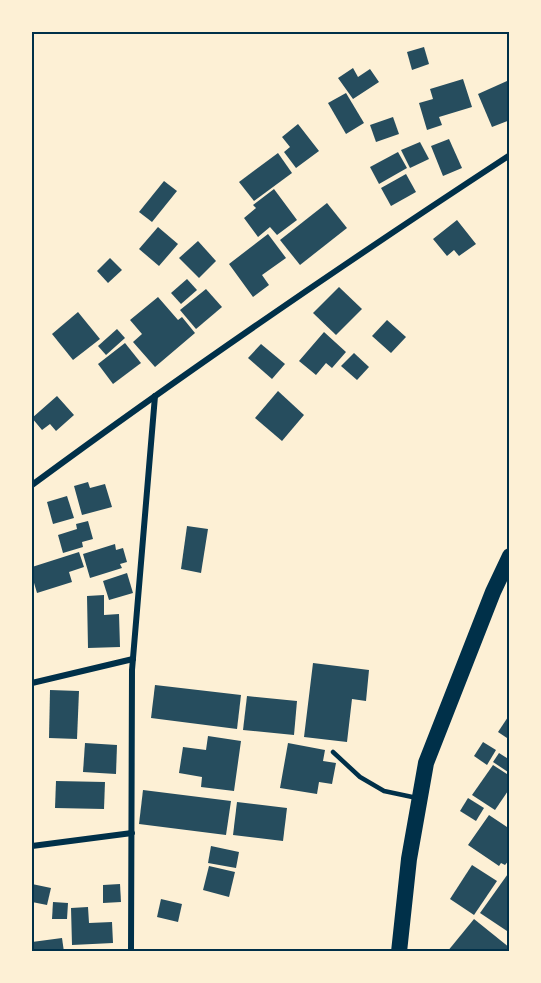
<svg xmlns="http://www.w3.org/2000/svg" width="541" height="983" font-family="Mulish,sans-serif">
<style>
.building{fill:#264d5e}
.lines{fill:none;stroke-linecap:round;stroke-linejoin:round}
.service{stroke:#003049;stroke-width:4.5}
.minor{stroke:#003049;stroke-width:6}
.trunk{stroke:#003049;stroke-width:16}
.neatline{fill:none;stroke:#003049;stroke-width:2}
</style>
<rect width="100%" height="100%" fill="#fdf0d5"/>
<g class="building">
<path d="M 424,47 L 429,64 L 412,70 L 407,52 Z"/>
<path d="M 353,68 L 358,77 L 370,69 L 379,82 L 353,99 L 338,78 Z"/>
<path d="M 463,79 L 472,107 L 439,117 L 442,125 L 427,130 L 419,103 L 433,99 L 430,89 Z"/>
<path d="M 507,81 L 510,87 L 510,120 L 492,127 L 478,94 Z"/>
<path d="M 346,93 L 364,123 L 346,134 L 328,103 Z"/>
<path d="M 393,117 L 399,134 L 376,142 L 370,125 Z"/>
<path d="M 298,124 L 319,151 L 296,168 L 284,152 L 290,147 L 282,137 Z"/>
<path d="M 449,139 L 462,168 L 443,176 L 431,146 Z"/>
<path d="M 420,142 L 429,159 L 410,168 L 401,150 Z"/>
<path d="M 398,152 L 407,168 L 379,184 L 370,167 Z"/>
<path d="M 278,153 L 292,173 L 254,201 L 239,182 Z"/>
<path d="M 406,174 L 416,192 L 391,206 L 381,188 Z"/>
<path d="M 164,181 L 177,191 L 152,222 L 139,212 Z"/>
<path d="M 274,189 L 297,220 L 277,235 L 270,227 L 258,237 L 244,218 L 256,208 L 253,205 Z"/>
<path d="M 327,203 L 347,228 L 300,265 L 280,240 Z"/>
<path d="M 457,220 L 476,244 L 459,256 L 454,250 L 447,256 L 433,239 Z"/>
<path d="M 158,227 L 178,244 L 159,266 L 139,249 Z"/>
<path d="M 268,234 L 286,258 L 262,275 L 269,285 L 253,297 L 229,264 Z"/>
<path d="M 198,241 L 216,261 L 199,278 L 179,258 Z"/>
<path d="M 110,258 L 122,270 L 108,283 L 97,271 Z"/>
<path d="M 187,279 L 197,290 L 181,304 L 171,293 Z"/>
<path d="M 339,287 L 362,309 L 336,335 L 313,313 Z"/>
<path d="M 206,289 L 222,307 L 196,329 L 180,310 Z"/>
<path d="M 158,297 L 178,320 L 182,317 L 195,333 L 155,367 L 133,342 L 142,334 L 130,320 Z"/>
<path d="M 78,312 L 100,339 L 73,360 L 52,334 Z"/>
<path d="M 387,320 L 406,337 L 391,353 L 372,336 Z"/>
<path d="M 117,329 L 125,338 L 106,355 L 98,346 Z"/>
<path d="M 324,332 L 346,352 L 332,368 L 326,363 L 316,375 L 299,361 Z"/>
<path d="M 125,343 L 141,363 L 113,384 L 98,364 Z"/>
<path d="M 261,344 L 285,364 L 272,379 L 248,358 Z"/>
<path d="M 354,353 L 369,367 L 357,380 L 341,366 Z"/>
<path d="M 278,391 L 304,415 L 282,441 L 255,418 Z"/>
<path d="M 57,396 L 74,415 L 56,431 L 50,424 L 42,430 L 32,418 Z"/>
<path d="M 88,482 L 90,488 L 105,484 L 112,507 L 82,515 L 74,486 Z"/>
<path d="M 67,496 L 74,518 L 53,524 L 47,502 Z"/>
<path d="M 88,521 L 93,539 L 82,542 L 83,547 L 63,553 L 58,535 L 77,529 L 76,524 Z"/>
<path d="M 187,526 L 208,529 L 201,573 L 181,569 Z"/>
<path d="M 115,544 L 116,550 L 123,548 L 127,562 L 120,564 L 122,568 L 90,578 L 83,554 Z"/>
<path d="M 79,552 L 84,567 L 69,572 L 72,582 L 37,593 L 32,576 L 32,567 Z"/>
<path d="M 127,573 L 133,593 L 109,600 L 103,581 Z"/>
<path d="M 104,595 L 104,615 L 119,614 L 120,647 L 88,648 L 87,596 Z"/>
<path d="M 313,663 L 369,670 L 366,701 L 352,699 L 347,742 L 304,737 Z"/>
<path d="M 155,685 L 241,695 L 237,729 L 151,718 Z"/>
<path d="M 50,690 L 79,691 L 77,739 L 49,738 Z"/>
<path d="M 247,696 L 297,701 L 294,735 L 243,730 Z"/>
<path d="M 510,714 L 510,740 L 498,732 Z"/>
<path d="M 208,736 L 241,741 L 234,791 L 201,787 L 202,777 L 179,773 L 183,747 L 206,750 Z"/>
<path d="M 483,742 L 496,750 L 487,765 L 474,756 Z"/>
<path d="M 85,743 L 117,745 L 116,774 L 83,772 Z"/>
<path d="M 288,743 L 325,750 L 323,761 L 336,763 L 332,784 L 319,782 L 317,794 L 280,788 Z"/>
<path d="M 499,753 L 510,760 L 508,772 L 493,762 Z"/>
<path d="M 493,765 L 510,776 L 510,788 L 495,810 L 472,795 Z"/>
<path d="M 56,781 L 105,782 L 104,809 L 55,808 Z"/>
<path d="M 143,790 L 231,801 L 226,835 L 139,824 Z"/>
<path d="M 468,798 L 484,808 L 476,821 L 460,811 Z"/>
<path d="M 237,802 L 287,808 L 283,841 L 233,835 Z"/>
<path d="M 489,815 L 510,829 L 510,859 L 505,865 L 501,863 L 499,866 L 468,845 Z"/>
<path d="M 211,846 L 239,852 L 236,868 L 208,863 Z"/>
<path d="M 472,865 L 497,881 L 474,915 L 450,899 Z"/>
<path d="M 209,866 L 235,872 L 229,897 L 203,890 Z"/>
<path d="M 510,871 L 510,933 L 480,913 Z"/>
<path d="M 32,884 L 51,888 L 47,905 L 32,902 Z"/>
<path d="M 120,884 L 121,902 L 103,903 L 103,885 Z"/>
<path d="M 161,899 L 182,904 L 178,922 L 157,917 Z"/>
<path d="M 53,902 L 68,903 L 67,919 L 52,919 Z"/>
<path d="M 88,907 L 89,923 L 112,922 L 113,943 L 72,945 L 71,908 Z"/>
<path d="M 474,919 L 510,948 L 510,952 L 447,952 Z"/>
<path d="M 62,938 L 64,952 L 32,952 L 32,942 Z"/>
</g>
<g class="lines">
<path class="service" d="M 333,752 L 360,777 L 384,791 L 417,798"/>
<g class="minor">
<path d="M 32,485 C 188,370 348,261 510,155"/>
<path d="M 32,683 L 133,659"/>
<path d="M 32,846 L 132,833"/>
<path d="M 131,952 L 132,670 L 155,396"/>
</g>
<path class="trunk" d="M 399,952 L 409,859 L 426,763 L 493,592 L 510,556"/>
</g>
<rect width="541" height="983" fill="none" stroke="#fdf0d5" stroke-width="66"/>
<rect x="33" y="33" width="475" height="917" class="neatline"/>
</svg>
